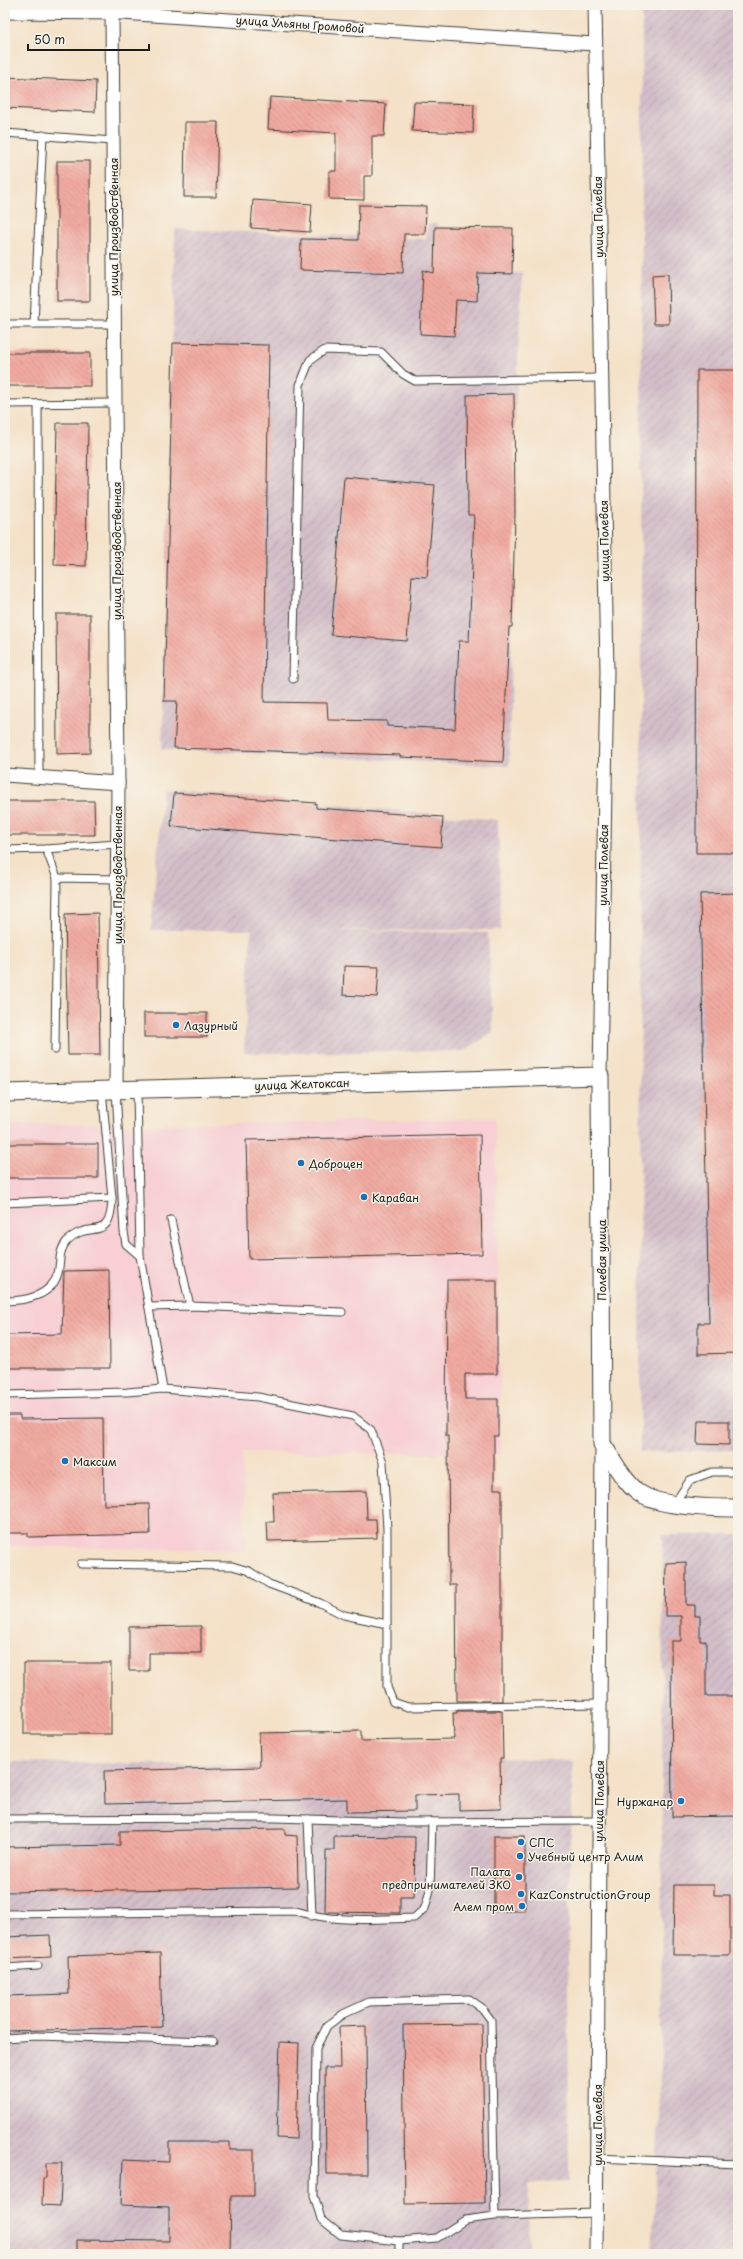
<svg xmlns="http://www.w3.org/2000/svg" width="743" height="2259" font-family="'Playpen Sans',sans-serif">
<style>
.built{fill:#f7cfd5}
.industrial{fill:url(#industrial-furrows)}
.building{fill:url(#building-back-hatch)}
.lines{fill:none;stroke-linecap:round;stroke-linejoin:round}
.service-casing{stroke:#3c3a36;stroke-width:9}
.minor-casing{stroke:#3c3a36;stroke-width:15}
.tertiary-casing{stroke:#3c3a36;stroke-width:19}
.service{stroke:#fff;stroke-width:7}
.minor{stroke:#fff;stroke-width:13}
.tertiary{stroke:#fff;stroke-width:17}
.poi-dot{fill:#1f6fb2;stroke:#f7f3e8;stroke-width:1.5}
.labels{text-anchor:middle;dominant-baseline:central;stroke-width:3;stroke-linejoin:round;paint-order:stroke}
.street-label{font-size:11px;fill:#1c1c1c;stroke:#f7f3e8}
.poi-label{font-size:11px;fill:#1c1c1c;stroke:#f7f3e8;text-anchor:start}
</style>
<defs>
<pattern id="industrial-furrows" width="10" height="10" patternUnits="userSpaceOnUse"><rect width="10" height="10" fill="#d2bdc8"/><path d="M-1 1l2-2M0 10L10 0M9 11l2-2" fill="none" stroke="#b4a2ab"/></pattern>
<pattern id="building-back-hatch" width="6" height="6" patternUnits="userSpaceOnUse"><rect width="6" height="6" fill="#f1aaa1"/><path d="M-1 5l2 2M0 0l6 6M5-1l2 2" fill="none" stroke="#ce928a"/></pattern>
</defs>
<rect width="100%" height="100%" fill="#f7f3e8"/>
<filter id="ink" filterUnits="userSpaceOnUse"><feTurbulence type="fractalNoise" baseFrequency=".025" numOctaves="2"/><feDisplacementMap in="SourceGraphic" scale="8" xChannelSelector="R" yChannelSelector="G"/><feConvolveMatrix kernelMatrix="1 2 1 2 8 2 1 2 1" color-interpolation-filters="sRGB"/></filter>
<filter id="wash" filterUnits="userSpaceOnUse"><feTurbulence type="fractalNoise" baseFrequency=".012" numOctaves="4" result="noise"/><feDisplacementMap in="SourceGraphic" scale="16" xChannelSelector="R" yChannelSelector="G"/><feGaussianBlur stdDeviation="0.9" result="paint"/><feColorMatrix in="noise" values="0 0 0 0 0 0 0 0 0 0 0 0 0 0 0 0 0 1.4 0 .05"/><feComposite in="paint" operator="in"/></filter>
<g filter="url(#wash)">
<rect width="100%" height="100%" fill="#f4e1c8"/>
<path class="built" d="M 495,1118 L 501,1454 L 242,1452 L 246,1550 L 5,1546 L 5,1124 L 136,1125 Z"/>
<g class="industrial">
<path d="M 642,5 L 738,5 L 738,1450 L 640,1452 Z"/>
<path d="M 428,224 L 437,224 L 434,273 L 522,273 L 514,444 L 509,766 L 162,749 L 175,229 L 426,239 Z"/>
<path d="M 163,789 L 498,820 L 501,930 L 300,930 L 488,933 L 493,1032 L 464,1051 L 244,1053 L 251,930 L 151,930 Z"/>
<path d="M 738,1534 L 738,2254 L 652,2254 L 661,2075 L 663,1535 Z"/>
<path d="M 500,1758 L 573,1761 L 568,1955 L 569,2182 L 529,2183 L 528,2254 L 5,2254 L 5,1762 L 255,1765 Z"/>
</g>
<g id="blocks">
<g class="building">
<path d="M 5,77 L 96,81 L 95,112 L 5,108 Z"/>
<path d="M 270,97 L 386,104 L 384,136 L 372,136 L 372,176 L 364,176 L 364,200 L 329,199 L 329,171 L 336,171 L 336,133 L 268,129 Z"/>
<path d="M 414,102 L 474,104 L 473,133 L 412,131 Z"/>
<path d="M 185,122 L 218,122 L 216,197 L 184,197 Z"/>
<rect x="57" y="161" width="33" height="140"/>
<path d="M 253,200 L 312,204 L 310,232 L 251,228 Z"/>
<path d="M 359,205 L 426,206 L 425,234 L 404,234 L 403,273 L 300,270 L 301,239 L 358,240 Z"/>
<path d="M 435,227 L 513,228 L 512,274 L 478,273 L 477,301 L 456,300 L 454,336 L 420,334 L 423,270 L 434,273 Z"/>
<path d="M 668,274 L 669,324 L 654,324 L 652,275 Z"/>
<path d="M 173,343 L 269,345 L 264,702 L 327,703 L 328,720 L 387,721 L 387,726 L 455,729 L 459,641 L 469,641 L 474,515 L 468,515 L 467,395 L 514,394 L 515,515 L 512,627 L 509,627 L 503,762 L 400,757 L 400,755 L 174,748 L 177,701 L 164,701 Z"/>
<rect x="5" y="353" width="85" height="33"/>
<path d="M 697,370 L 738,370 L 738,853 L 696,853 Z"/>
<path d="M 57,423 L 88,423 L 86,566 L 54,565 Z"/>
<path d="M 344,477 L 435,485 L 427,577 L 412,576 L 407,641 L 331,635 Z"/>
<path d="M 56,614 L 90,614 L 90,753 L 57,754 Z"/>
<path d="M 174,793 L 316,803 L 316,808 L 443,817 L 441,847 L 171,826 Z"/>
<path d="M 5,801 L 94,801 L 95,835 L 5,835 Z"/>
<path d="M 738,893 L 738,1353 L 698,1354 L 698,1323 L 709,1323 L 700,894 Z"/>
<path d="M 98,913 L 100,1055 L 68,1055 L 65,914 Z"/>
<path d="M 344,966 L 379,967 L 377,997 L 343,995 Z"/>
<rect x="144" y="1013" width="63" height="24"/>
<path d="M 480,1135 L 482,1254 L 249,1259 L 246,1140 Z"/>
<rect x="5" y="1144" width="93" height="34"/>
<path d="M 109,1270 L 110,1368 L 5,1368 L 5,1335 L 62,1334 L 64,1271 Z"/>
<path d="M 447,1280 L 497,1280 L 497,1374 L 465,1374 L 465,1399 L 498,1399 L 498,1436 L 494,1436 L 494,1489 L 502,1489 L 502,1701 L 457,1701 L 456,1585 L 449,1585 L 448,1436 L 446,1436 Z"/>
<path d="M 5,1415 L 20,1415 L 20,1419 L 103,1418 L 104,1505 L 149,1504 L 150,1534 L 28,1537 L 28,1533 L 5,1533 Z"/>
<path d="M 698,1421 L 729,1421 L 729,1445 L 697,1444 Z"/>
<path d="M 366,1491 L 367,1519 L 376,1519 L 377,1538 L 268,1541 L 267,1522 L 274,1522 L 273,1493 Z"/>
<path d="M 686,1562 L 686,1605 L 695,1605 L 695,1616 L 700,1616 L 700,1641 L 706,1641 L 706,1696 L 738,1696 L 738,1816 L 672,1817 L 671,1641 L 681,1641 L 681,1616 L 665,1616 L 666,1563 Z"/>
<path d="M 201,1626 L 201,1653 L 149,1653 L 149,1671 L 129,1671 L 129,1627 Z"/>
<rect x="24" y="1663" width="87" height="71"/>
<path d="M 457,1711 L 502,1711 L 503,1758 L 500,1758 L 501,1809 L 459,1810 L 459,1794 L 415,1795 L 415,1811 L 347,1812 L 347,1799 L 105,1804 L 104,1771 L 260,1767 L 259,1733 L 361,1731 L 361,1741 L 454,1739 L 453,1713 L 457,1713 Z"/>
<path d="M 285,1829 L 285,1835 L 297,1836 L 298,1887 L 5,1892 L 5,1847 L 120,1845 L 120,1831 Z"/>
<path d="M 334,1836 L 415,1837 L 414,1897 L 400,1897 L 400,1913 L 325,1912 L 326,1850 L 334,1850 Z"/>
<rect x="494" y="1836" width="31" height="75"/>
<path d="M 674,1885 L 714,1885 L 714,1895 L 730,1895 L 730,1955 L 673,1955 Z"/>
<path d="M 50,1935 L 51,1957 L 5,1959 L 5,1937 Z"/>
<path d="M 160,1953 L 162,2027 L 5,2031 L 5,1996 L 69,1994 L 68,1956 Z"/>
<path d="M 482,2024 L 485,2203 L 405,2204 L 403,2025 Z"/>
<path d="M 366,2026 L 367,2174 L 326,2174 L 325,2068 L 340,2068 L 339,2027 Z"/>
<path d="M 280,2042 L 299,2043 L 296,2139 L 277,2138 Z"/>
<path d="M 169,2142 L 230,2142 L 230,2150 L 254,2150 L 254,2196 L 231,2196 L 230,2254 L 77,2254 L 77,2240 L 169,2241 L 169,2207 L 121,2205 L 123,2160 L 169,2162 Z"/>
<path d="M 46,2163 L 62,2163 L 60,2206 L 42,2205 L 43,2178 L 46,2178 Z"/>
</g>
</g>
</g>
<g filter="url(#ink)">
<use href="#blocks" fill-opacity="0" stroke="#3c3a36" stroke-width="1"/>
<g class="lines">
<g class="service-casing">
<g id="service">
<path d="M 5,133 L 113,141"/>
<path d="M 5,324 L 114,324"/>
<path d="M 34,324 L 43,135"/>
<path d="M 5,404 L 115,403"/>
<path d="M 38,404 L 39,777"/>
<path d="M 293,679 L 300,385 L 310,360 L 325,350 L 381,352 L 403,374 L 415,381 L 601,378"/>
<path d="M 46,849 L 117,844"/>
<path d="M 5,850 L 46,849 L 57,878"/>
<path d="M 55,1050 L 57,878 L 117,879"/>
<path d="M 137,1089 L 140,1256 L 163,1389"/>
<path d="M 116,1090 L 124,1232 L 126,1244 L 140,1256"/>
<path d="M 5,1203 L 112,1198 L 102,1090"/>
<path d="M 171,1220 L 190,1306"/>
<path d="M 5,1301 C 25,1301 52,1296 58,1273 C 61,1261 58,1251 67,1241 C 89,1218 111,1246 112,1198"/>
<path d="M 149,1307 L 190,1306 L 342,1312"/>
<path d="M 5,1395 L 127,1392 L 163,1389 L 258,1397 L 353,1416 L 371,1430 L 383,1462 L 387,1529 L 387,1687 L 393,1702 L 408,1707 L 600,1704"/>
<path d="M 674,1504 L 690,1480 L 712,1472 L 738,1472"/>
<path d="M 81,1564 L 232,1566 L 249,1571 L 269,1584 L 320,1603 L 344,1615 L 387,1624"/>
<path d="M 5,1819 L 275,1818 L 404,1822 L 599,1821"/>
<path d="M 308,1819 L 312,1916"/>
<path d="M 5,1914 L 296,1911 C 335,1923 374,1919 414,1918 L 425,1908 L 430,1890 L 432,1822"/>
<path d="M 5,1968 L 38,1966"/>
<path d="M 5,2038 L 36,2036 L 213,2041"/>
<path d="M 596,2158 L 738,2164"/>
<path d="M 495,2216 L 491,2020 L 482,2008 L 469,1999 L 369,2002 L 343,2014 L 327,2026 L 316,2048 L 314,2195 L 321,2219 L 341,2235 L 399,2241 L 437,2238 L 465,2220 L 495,2216 L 596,2213"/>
<path d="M 399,2241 L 399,2254"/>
</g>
</g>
<g class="minor-casing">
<g id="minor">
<path d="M 595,5 L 607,672 L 600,1076"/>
<path d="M 5,12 L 122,13 L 594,44"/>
<path d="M 112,12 L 118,783 L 116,1090"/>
<path d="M 5,775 L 118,783"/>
<path d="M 596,2254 L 602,1444"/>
</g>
</g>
<g class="tertiary-casing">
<path id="tertiary" d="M 5,1093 L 600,1076 L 602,1444 C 613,1460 623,1481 639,1493 C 658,1507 714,1508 738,1508"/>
</g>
<use href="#service" class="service"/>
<use href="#minor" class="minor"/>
<use href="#tertiary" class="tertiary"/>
</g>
</g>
<g class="poi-dot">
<circle cx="176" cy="1025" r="4"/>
<circle cx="301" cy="1163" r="4"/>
<circle cx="364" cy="1197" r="4"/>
<circle cx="65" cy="1461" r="4"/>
<circle cx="681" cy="1801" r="4"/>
<circle cx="521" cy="1842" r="4"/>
<circle cx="520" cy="1856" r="4"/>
<circle cx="519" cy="1877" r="4"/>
<circle cx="521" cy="1894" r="4"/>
<circle cx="522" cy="1906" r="4"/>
</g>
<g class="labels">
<g class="street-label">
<text transform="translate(300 24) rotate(4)">улица Ульяны Громовой</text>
<text transform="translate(598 217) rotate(-91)">улица Полевая</text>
<text transform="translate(113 227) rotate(-90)">улица Производственная</text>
<text transform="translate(604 541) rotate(-91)">улица Полевая</text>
<text transform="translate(116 551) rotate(-90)">улица Производственная</text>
<text transform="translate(603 865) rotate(-89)">улица Полевая</text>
<text transform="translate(117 875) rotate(-90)">улица Производственная</text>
<text transform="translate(302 1084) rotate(-2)">улица Желтоксан</text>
<text transform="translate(601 1260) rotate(-90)">Полевая улица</text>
<text transform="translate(599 1801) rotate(-89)">улица Полевая</text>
<text transform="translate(597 2125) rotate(-90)">улица Полевая</text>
</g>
<g class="poi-label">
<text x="184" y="1025">Лазурный</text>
<text x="309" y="1163">Доброцен</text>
<text x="372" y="1197">Караван</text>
<text x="73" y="1461">Максим</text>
<text x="673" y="1801" text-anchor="end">Нуржанар</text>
<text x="529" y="1842">СПС</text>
<text x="528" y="1856">Учебный центр Алим</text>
<text x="511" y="1871" text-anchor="end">Палата<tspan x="511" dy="13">предпринимателей ЗКО</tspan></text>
<text x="529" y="1894">KazConstructionGroup</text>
<text x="514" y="1906" text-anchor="end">Алем пром</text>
</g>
</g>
<rect width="743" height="2259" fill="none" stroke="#f7f3e8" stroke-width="20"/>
<path d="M28 44v6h121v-6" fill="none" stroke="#1c1c1c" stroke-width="2"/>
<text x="34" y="44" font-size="12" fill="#1c1c1c" stroke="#f7f3e8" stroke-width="3" paint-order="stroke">50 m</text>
</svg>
